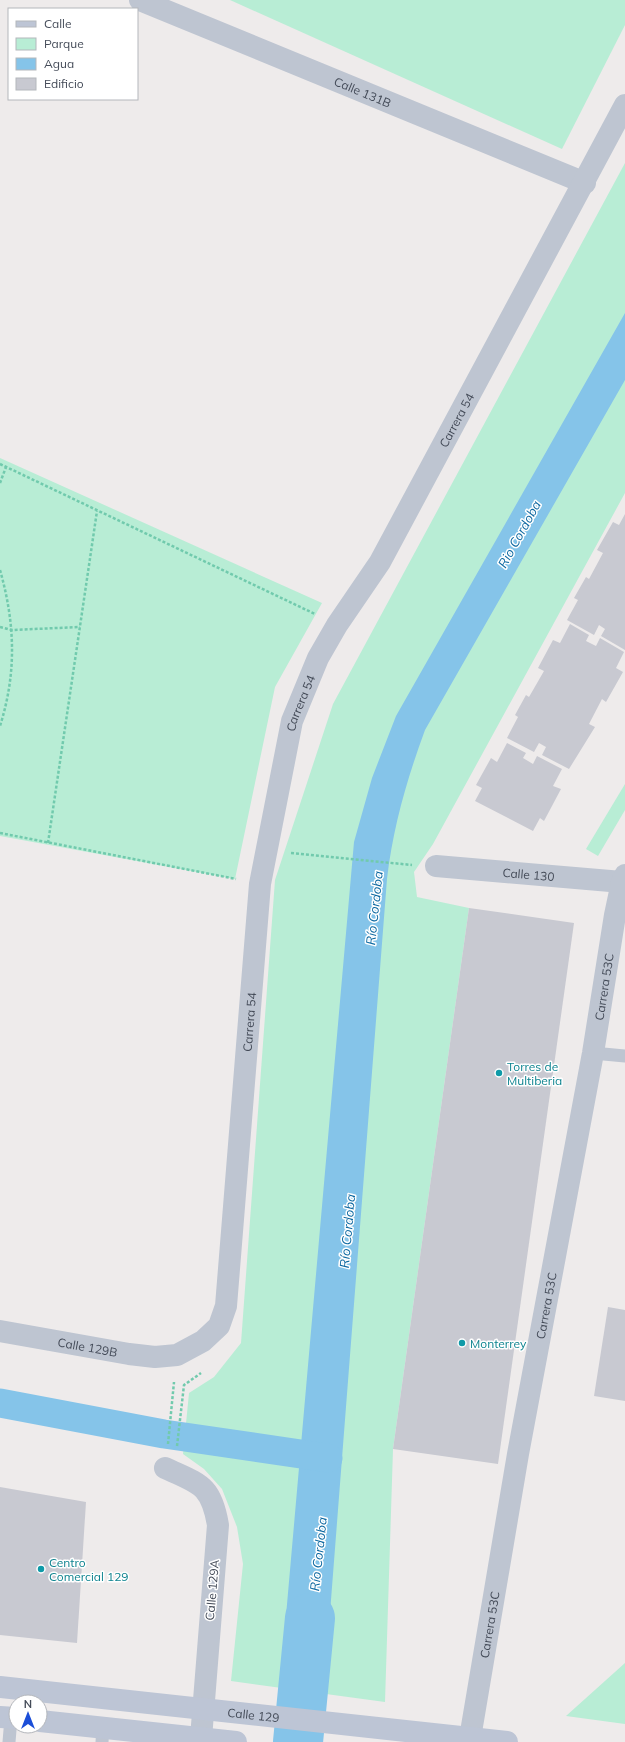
<svg xmlns="http://www.w3.org/2000/svg" width="625" height="1742" font-family="Mulish,sans-serif">
<style>
.green{fill:#b8edd5}
.water{fill:#85c4e9}
.lines{fill:none;stroke-linecap:round;stroke-linejoin:round}
.canal{stroke:#85c4e9;stroke-width:29}
.river{stroke:#85c4e9;stroke-width:50}
.building{fill:#c8c9d1}
.path{stroke:#71caad;stroke-width:2.5;stroke-dasharray:3 2;stroke-linecap:butt}
.service{stroke:#bec5d1;stroke-width:13}
.minor{stroke:#bec5d1;stroke-width:22}
.secondary{stroke:#bdc5d5;stroke-width:22}
.culture-dot{fill:#0f9aa8;stroke:#fff;stroke-width:1.5}
.labels{text-anchor:middle;dominant-baseline:central;stroke-width:3;stroke-linejoin:round;paint-order:stroke}
.street-label{font-size:12px;fill:#444b58;stroke:#fff}
.culture-label{font-size:12px;fill:#0d838f;stroke:#fff;text-anchor:start}
.water-label{font-size:13px;font-style:italic;fill:#0e69a1;stroke:#fff}
</style>
<rect width="100%" height="100%" fill="#eeebeb"/>
<g class="green">
<path d="M 230,0 L 625,0 L 625,25 L 562,149 Z"/>
<path d="M 625,163 L 625,493 L 433,844 L 414,872 L 417,897 L 469,908 L 393,1449 L 385,1702 L 231,1681 L 243,1564 L 237,1527 L 222,1489 L 204,1469 L 183,1454 L 189,1393 L 214,1377 L 241,1343 L 275,880 L 333,704 Z"/>
<path d="M 0,458 L 322,603 L 275,687 L 235,879 L 0,836 Z"/>
<path d="M 625,784 L 625,810 L 598,856 L 586,849 Z"/>
<path d="M 625,1663 L 625,1724 L 566,1716 Z"/>
</g>
<path class="water" d="M 625,313 L 625,380 L 425,730 C 407,779 393,827 387,879 L 324,1690 L 280,1684 L 354,842 L 372,778 L 396,716 Z"/>
<g class="lines">
<path class="canal" d="M 0,1403 L 164,1434 L 328,1458"/>
<path class="river" d="M 298,1742 L 310,1618"/>
</g>
<g class="building">
<path d="M 625,514 L 625,650 L 601,636 L 605,629 L 599,625 L 594,635 L 567,620 L 578,600 L 574,598 L 586,577 L 589,579 L 603,553 L 597,550 L 613,522 L 619,525 Z"/>
<path d="M 570,624 L 589,635 L 586,641 L 596,646 L 600,638 L 624,652 L 616,668 L 623,672 L 606,702 L 602,699 L 589,724 L 595,727 L 569,769 L 542,755 L 546,747 L 539,743 L 534,752 L 507,738 L 518,717 L 515,715 L 526,695 L 529,697 L 544,671 L 538,668 L 553,640 L 560,643 Z"/>
<path d="M 507,743 L 526,753 L 523,758 L 533,764 L 537,756 L 562,769 L 553,786 L 561,789 L 544,821 L 540,818 L 533,831 L 475,801 L 482,788 L 476,785 L 491,758 L 497,762 Z"/>
<path d="M 469,908 L 574,923 L 498,1464 L 393,1449 Z"/>
<path d="M 608,1307 L 625,1310 L 625,1401 L 594,1396 Z"/>
<path d="M 0,1487 L 86,1502 L 77,1643 L 0,1635 Z"/>
</g>
<g class="lines">
<g class="path">
<path d="M 0,464 L 315,614"/>
<path d="M 0,483 L 6,467"/>
<path d="M 0,570 C 15,623 17,672 0,726"/>
<path d="M 0,627 L 12,630 L 80,627"/>
<path d="M 0,833 L 236,879"/>
<path d="M 48,843 L 97,511"/>
<path d="M 291,853 L 412,865"/>
<path d="M 168,1444 L 174,1382"/>
<path d="M 177,1446 L 184,1385 L 201,1373"/>
</g>
<g class="service">
<path d="M 593,1053 L 625,1056"/>
<path d="M 9,1742 L 11,1718"/>
<path d="M 102,1742 L 103,1727"/>
</g>
<g class="minor">
<path id="s1" d="M 140,0 L 585,183"/>
<path id="s2" d="M 436,866 L 622,882"/>
<path id="s3" d="M 0,1331 L 129,1354 L 155,1357 L 177,1355 L 203,1341 L 219,1326 L 226,1306 L 260,884 L 292,721 L 318,658 L 337,625 L 380,562 L 625,105"/>
<path d="M 165,1468 C 199,1484 211,1484 218,1525 L 201,1738"/>
<path id="s4" d="M 470,1738 L 518,1454 L 593,1053 L 615,915 L 622,882 L 625,875"/>
</g>
<g class="secondary">
<path id="s5" d="M 0,1687 L 507,1742"/>
<path d="M 0,1717 L 16,1718"/>
<path d="M 40,1721 L 236,1742"/>
</g>
</g>
<g class="culture-dot">
<circle cx="499" cy="1073" r="4"/>
<circle cx="462" cy="1343" r="4"/>
<circle cx="41" cy="1569" r="4"/>
</g>
<g class="labels">
<g class="street-label">
<text stroke="none"><textPath href="#s1" startOffset="241">Calle 131B</textPath></text>
<text stroke="none"><textPath href="#s3" startOffset="1185">Carrera 54</textPath></text>
<text stroke="none"><textPath href="#s3" startOffset="861">Carrera 54</textPath></text>
<text stroke="none"><textPath href="#s2" startOffset="93">Calle 130</textPath></text>
<text stroke="none"><textPath href="#s4" startOffset="763">Carrera 53C</textPath></text>
<text stroke="none"><textPath href="#s3" startOffset="537">Carrera 54</textPath></text>
<text stroke="none"><textPath href="#s4" startOffset="439">Carrera 53C</textPath></text>
<text stroke="none"><textPath href="#s3" startOffset="89">Calle 129B</textPath></text>
<text transform="translate(212 1590) rotate(-85)">Calle 129A</text>
<text stroke="none"><textPath href="#s4" startOffset="115">Carrera 53C</textPath></text>
<text stroke="none"><textPath href="#s5" startOffset="255">Calle 129</textPath></text>
</g>
<g class="culture-label">
<text x="507" y="1066">Torres de<tspan x="507" dy="14">Multiberia</tspan></text>
<text x="470" y="1343">Monterrey</text>
<text x="49" y="1562">Centro<tspan x="49" dy="14">Comercial 129</tspan></text>
</g>
<g class="water-label">
<text transform="translate(519 534) rotate(-61)">Rio Cordoba</text>
<text transform="translate(374 908) rotate(-84)">Río Cordoba</text>
<text transform="translate(347 1231) rotate(-85)">Río Cordoba</text>
<text transform="translate(318 1554) rotate(-84)">Río Cordoba</text>
</g>
</g>
<rect x="8" y="8" width="130" height="92" fill="#ffffff" stroke="#b4b7bc"/>
<rect x="16" y="21" width="20" height="6" fill="#bdc5d5" stroke="#b4b7bc"/>
<text x="44" y="28" font-size="12" fill="#444b58">Calle</text>
<rect x="16" y="38" width="20" height="12" fill="#b8edd5" stroke="#b4b7bc"/>
<text x="44" y="48" font-size="12" fill="#444b58">Parque</text>
<rect x="16" y="58" width="20" height="12" fill="#85c4e9" stroke="#b4b7bc"/>
<text x="44" y="68" font-size="12" fill="#444b58">Agua</text>
<rect x="16" y="78" width="20" height="12" fill="#c8c9d1" stroke="#b4b7bc"/>
<text x="44" y="88" font-size="12" fill="#444b58">Edificio</text>
<g transform="translate(28 1714)"><circle r="19" fill="#ffffff" stroke="#b4b7bc"/>
<path d="M0-3L7 15L0 10L-7 15Z" fill="#1b4ed8"/>
<text y="-6" font-size="11" font-weight="bold" text-anchor="middle" fill="#444b58">N</text>
</g>
</svg>
